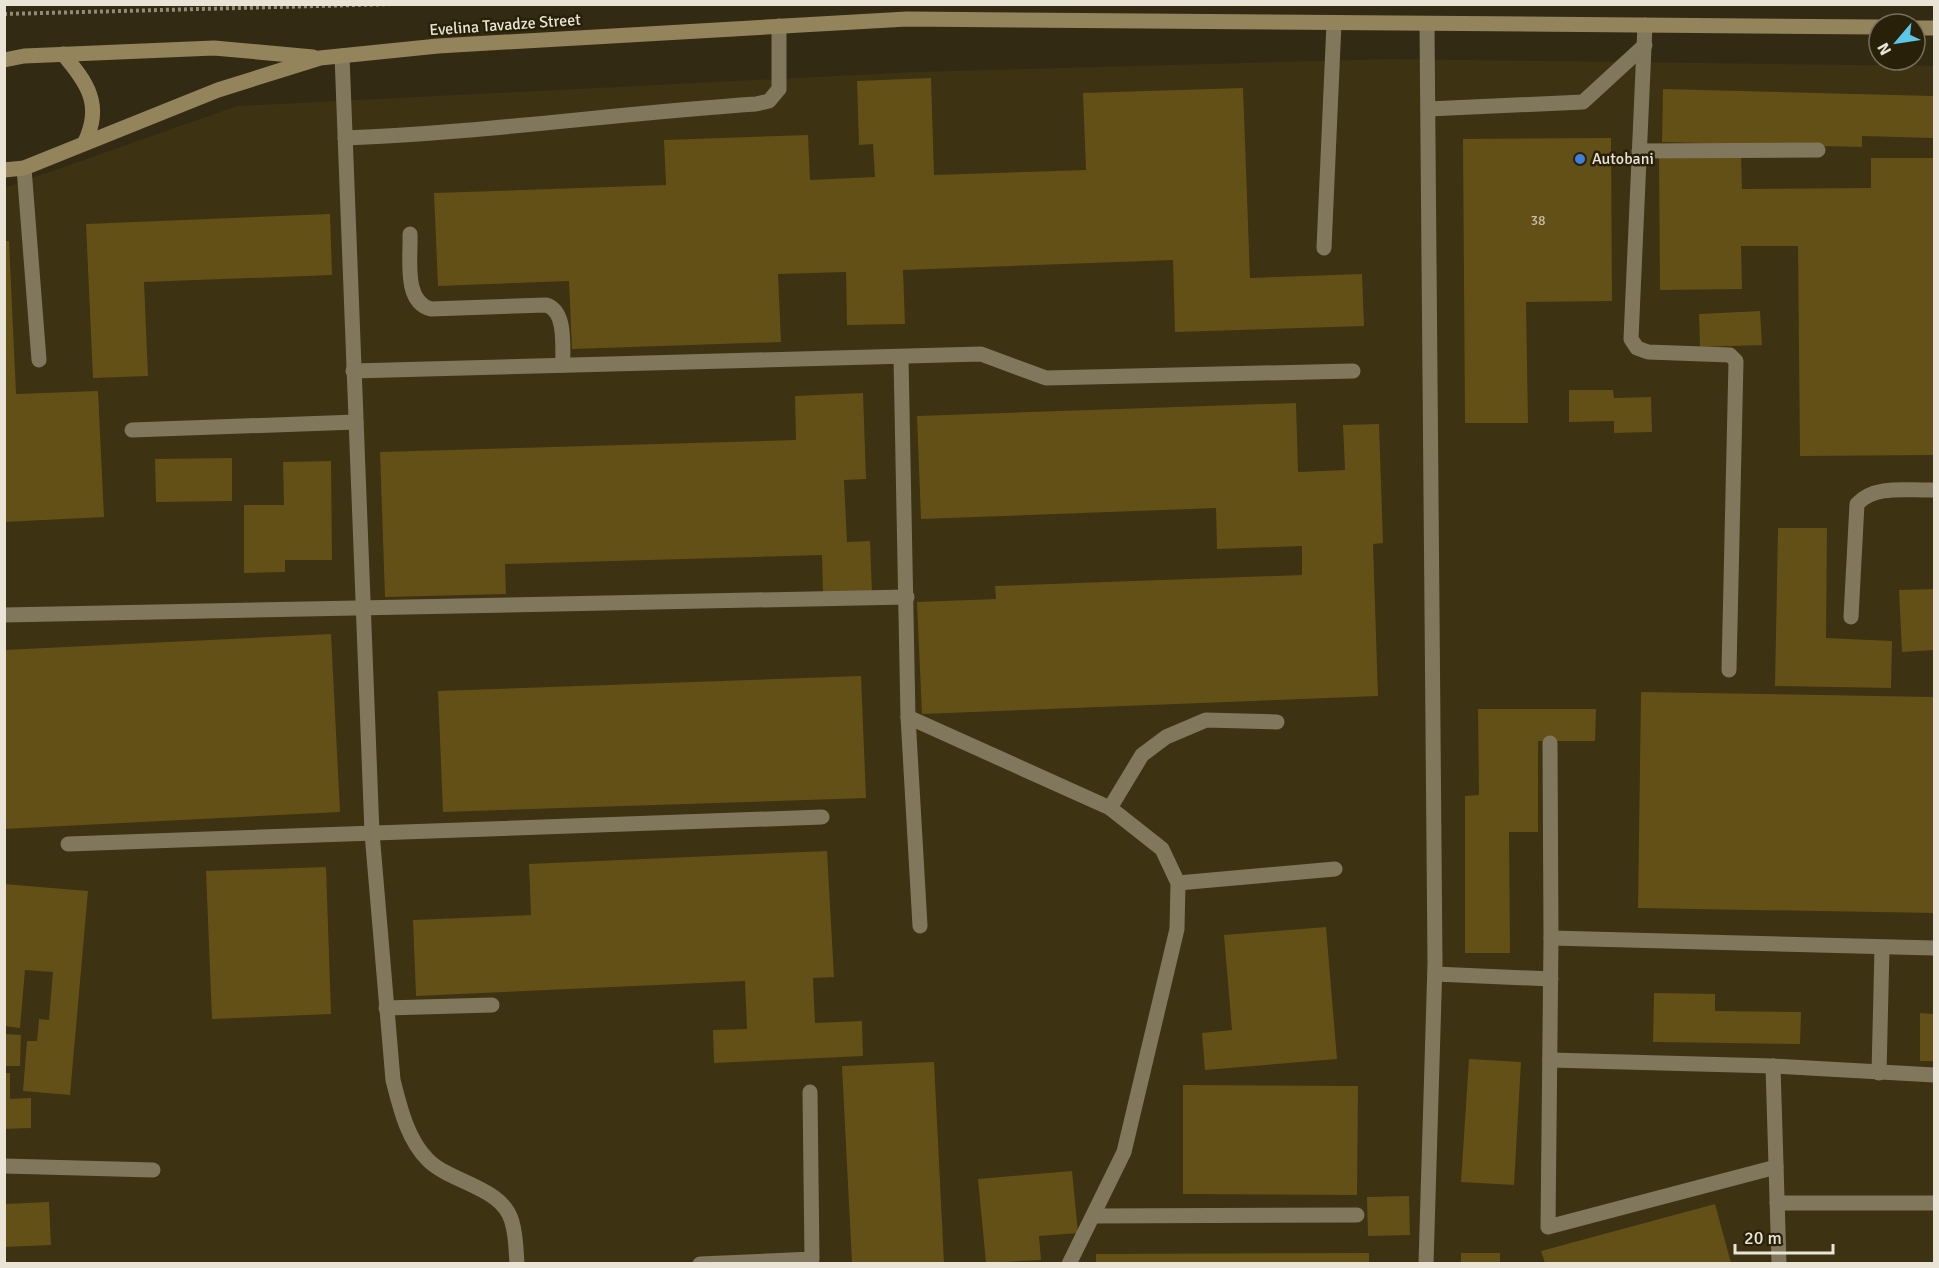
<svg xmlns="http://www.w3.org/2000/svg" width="1939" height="1268" font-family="Signika,sans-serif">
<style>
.built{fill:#3d3212}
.building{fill:#635017}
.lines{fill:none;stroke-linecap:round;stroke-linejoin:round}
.path{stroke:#938b79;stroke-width:4;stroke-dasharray:3 3;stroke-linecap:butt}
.lane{stroke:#81775d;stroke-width:15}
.street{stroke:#81775d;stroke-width:15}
.secondary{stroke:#94845c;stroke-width:15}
.shop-dot{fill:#3f7fe0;stroke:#292009;stroke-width:2}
.labels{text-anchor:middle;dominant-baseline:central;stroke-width:5;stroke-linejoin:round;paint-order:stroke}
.number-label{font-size:14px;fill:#c8bfa6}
.street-label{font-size:16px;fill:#eae4d6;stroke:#292009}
.poi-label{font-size:16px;fill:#eae4d6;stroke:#292009;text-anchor:start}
</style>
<rect width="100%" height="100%" fill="#332a13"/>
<path class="built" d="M 1392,59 L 1934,66 L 1934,1263 L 5,1263 L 4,188 L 237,106 L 916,72 Z"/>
<g class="building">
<path d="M 931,78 L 934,175 L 1086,170 L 1083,93 L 1243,88 L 1250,278 L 1362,274 L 1364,326 L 1175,332 L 1173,260 L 903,270 L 905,324 L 847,325 L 846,272 L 778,274 L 781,342 L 572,349 L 569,281 L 438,286 L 434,193 L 666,185 L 664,140 L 808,135 L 810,180 L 875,177 L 873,144 L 859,145 L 857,81 Z"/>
<path d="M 1663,89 L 1934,96 L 1933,138 L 1862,136 L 1862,147 L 1662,142 Z"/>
<path d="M 1611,138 L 1612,301 L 1526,302 L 1528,423 L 1465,423 L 1463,139 Z"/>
<path d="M 1741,156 L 1742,189 L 1871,188 L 1871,158 L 1934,158 L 1934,455 L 1800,456 L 1798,246 L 1741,246 L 1742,289 L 1660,290 L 1659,157 Z"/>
<path d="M 330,214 L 332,275 L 144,282 L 148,376 L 93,378 L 86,224 Z"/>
<path d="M 4,241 L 9,241 L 16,394 L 98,391 L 104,517 L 4,522 Z"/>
<path d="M 1760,311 L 1762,345 L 1700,347 L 1699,314 Z"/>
<path d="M 1569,390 L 1613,390 L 1614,398 L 1651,397 L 1652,432 L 1614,433 L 1614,421 L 1569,422 Z"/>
<path d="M 863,393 L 866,479 L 844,480 L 847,542 L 870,541 L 872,593 L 823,595 L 822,555 L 505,564 L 506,594 L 385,597 L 380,452 L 796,440 L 795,396 Z"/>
<path d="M 1296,403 L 1298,472 L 1345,470 L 1343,425 L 1379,424 L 1383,543 L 1373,544 L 1378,696 L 922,714 L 917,602 L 996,599 L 995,586 L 1302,575 L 1302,546 L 1217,549 L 1216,508 L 921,519 L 917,416 Z"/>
<path d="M 232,458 L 232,501 L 156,502 L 155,459 Z"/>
<path d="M 331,461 L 332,560 L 285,560 L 285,572 L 244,573 L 244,505 L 284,505 L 283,462 Z"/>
<path d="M 1778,528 L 1827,528 L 1826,638 L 1892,641 L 1891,688 L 1775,686 Z"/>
<path d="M 1934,589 L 1934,650 L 1902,652 L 1899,590 Z"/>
<path d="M 331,634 L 340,812 L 4,829 L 4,650 Z"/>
<path d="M 861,676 L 866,798 L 443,812 L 438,691 Z"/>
<path d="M 1641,692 L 1934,697 L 1934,913 L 1638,908 Z"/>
<path d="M 1478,709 L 1596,709 L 1595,741 L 1538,741 L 1538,832 L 1509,832 L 1510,953 L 1465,953 L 1465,796 L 1479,795 Z"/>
<path d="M 827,851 L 834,977 L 813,978 L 815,1023 L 862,1021 L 863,1056 L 714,1063 L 713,1030 L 747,1029 L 745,981 L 416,996 L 413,920 L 531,915 L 529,864 Z"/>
<path d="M 326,867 L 331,1014 L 212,1019 L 206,871 Z"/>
<path d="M 4,884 L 88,891 L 70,1095 L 23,1091 L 27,1041 L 37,1041 L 39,1019 L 49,1020 L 53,972 L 25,970 L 20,1028 L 4,1026 Z"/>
<path d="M 1326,927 L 1337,1059 L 1205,1070 L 1202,1033 L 1232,1030 L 1224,935 Z"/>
<path d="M 1654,993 L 1715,994 L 1715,1011 L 1801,1012 L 1800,1044 L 1653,1042 Z"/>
<path d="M 1920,1013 L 1934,1014 L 1934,1061 L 1920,1061 Z"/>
<path d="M 4,1034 L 21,1035 L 20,1066 L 4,1066 Z"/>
<path d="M 1469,1059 L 1521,1062 L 1514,1185 L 1461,1182 Z"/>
<path d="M 934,1062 L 944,1263 L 852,1263 L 842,1066 Z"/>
<path d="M 4,1073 L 10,1073 L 10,1099 L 31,1098 L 31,1128 L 4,1129 Z"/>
<path d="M 1183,1085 L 1358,1086 L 1357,1195 L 1183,1194 Z"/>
<path d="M 1072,1171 L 1078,1233 L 1039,1236 L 1041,1260 L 986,1263 L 978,1179 Z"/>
<path d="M 1409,1196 L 1410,1235 L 1368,1236 L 1367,1197 Z"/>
<path d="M 49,1202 L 51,1245 L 4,1247 L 4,1204 Z"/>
<path d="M 1715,1204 L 1731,1263 L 1545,1263 L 1541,1251 Z"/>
<path d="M 1369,1253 L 1369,1263 L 1096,1263 L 1096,1254 Z"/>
<rect x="1461" y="1253" width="39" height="10"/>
</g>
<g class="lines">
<path class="path" d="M 4,14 L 395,4"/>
<g class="lane">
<path d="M 1645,25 L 1631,339 L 1637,348 L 1648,352 L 1730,355 L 1736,361 L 1729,670"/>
<path d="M 342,56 L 372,833 L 393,1080 C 400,1107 407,1139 428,1160 C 451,1183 503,1187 512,1222 C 516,1235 516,1250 517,1264"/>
<path d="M 1428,109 L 1583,102 L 1645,45"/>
<path d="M 345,138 C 482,133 619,113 756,104 L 769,101 L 779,89 L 779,26"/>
<path d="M 1639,151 L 1818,150"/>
<path d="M 24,168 L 39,360"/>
<path d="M 410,234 C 411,258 403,302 431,309 L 546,305 C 567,311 562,347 563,365"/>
<path d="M 1324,248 L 1334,23"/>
<path d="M 901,357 L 908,717 L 920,926"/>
<path d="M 353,371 L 981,354 L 1046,378 L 1353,371"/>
<path d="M 132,430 L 356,422"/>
<path d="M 4,615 L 907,597"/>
<path d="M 1851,617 L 1857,504 C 1875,484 1909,491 1934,490"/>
<path d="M 908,717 L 1110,808 L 1162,849 L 1178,883 L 1177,929 L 1124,1152 L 1069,1264"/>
<path d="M 1550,743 L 1551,938"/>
<path d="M 1110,808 L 1142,755 L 1166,737 L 1206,720 L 1277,722"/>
<path d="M 68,844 L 822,817"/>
<path d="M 1178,883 L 1335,869"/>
<path d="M 1435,974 L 1551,979"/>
<path d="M 386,1008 L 492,1005"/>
<path d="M 1550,1060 L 1773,1066 L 1934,1075"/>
<path d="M 1773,1066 L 1779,1264"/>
<path d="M 1879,1073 L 1882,948"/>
<path d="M 4,1166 L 153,1170"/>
<path d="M 1776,1167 L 1548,1227 L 1551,938 L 1934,948"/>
<path d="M 1777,1203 L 1934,1203"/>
<path d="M 1094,1216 L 1357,1215"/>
<path d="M 700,1264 L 812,1259 L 810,1092"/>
</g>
<path class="street" d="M 1426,1264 L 1435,963 L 1427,24"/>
<g class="secondary">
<path d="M 1915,28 L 1934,28"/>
<path d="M 63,54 C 87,83 103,104 85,142"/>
<path d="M 4,60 L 24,56 L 214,48 L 313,57"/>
<path d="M 4,170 L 24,168 L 218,90 L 320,58 L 438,46 L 907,19 L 1879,27"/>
</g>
</g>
<circle class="shop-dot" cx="1580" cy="159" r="6"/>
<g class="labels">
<g class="number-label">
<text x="1538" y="220">38</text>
</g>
<g class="street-label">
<text transform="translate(505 25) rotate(-4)">Evelina Tavadze Street</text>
</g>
<g class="poi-label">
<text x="1592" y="159">Autobani</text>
</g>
</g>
<rect width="1939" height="1268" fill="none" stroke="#eae4d6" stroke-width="12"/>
<g transform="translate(1897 42) rotate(241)"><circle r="28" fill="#292009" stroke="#766e5b" stroke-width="1.5"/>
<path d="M0-4.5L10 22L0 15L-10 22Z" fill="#5cc7e7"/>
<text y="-9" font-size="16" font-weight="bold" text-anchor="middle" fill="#eae4d6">N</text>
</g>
<path d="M1735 1244v9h98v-9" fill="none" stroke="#eae4d6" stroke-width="3"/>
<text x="1744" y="1244" font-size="18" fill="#eae4d6" stroke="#292009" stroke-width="4.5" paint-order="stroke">20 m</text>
</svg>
